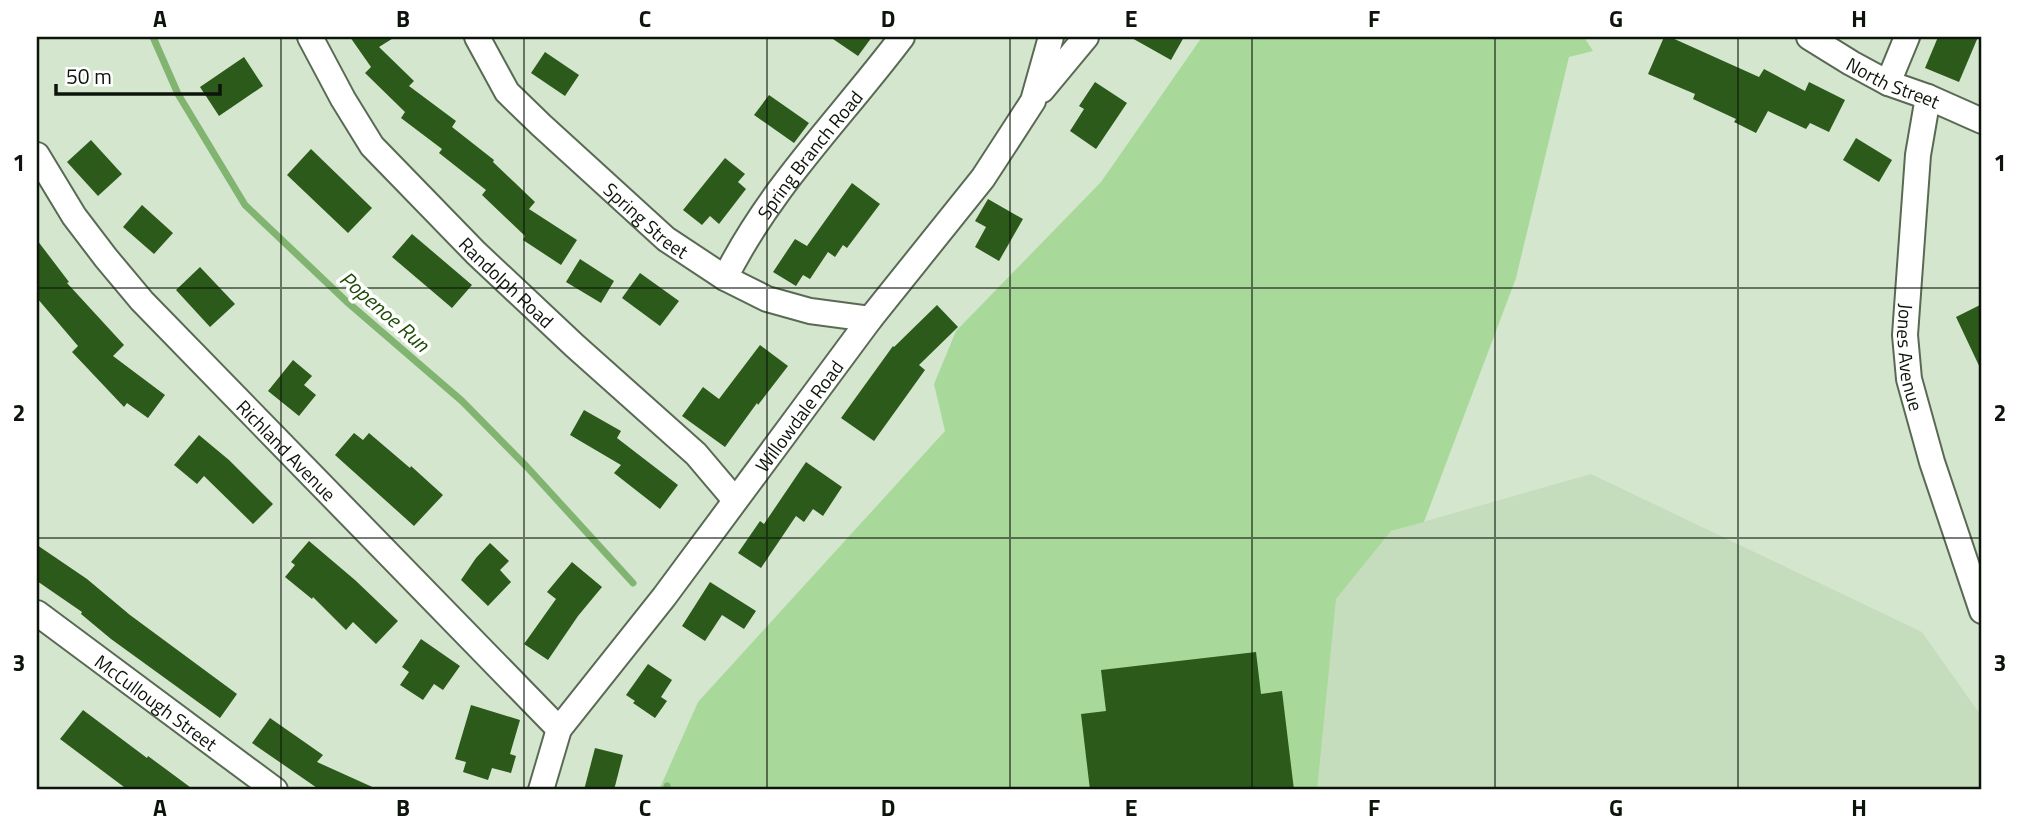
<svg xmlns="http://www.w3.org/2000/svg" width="2019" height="827" font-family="'Titillium Web',sans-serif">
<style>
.built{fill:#c5ddbd}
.green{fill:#a9d99a}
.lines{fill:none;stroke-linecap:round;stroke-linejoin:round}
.stream{stroke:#82b471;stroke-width:7}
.building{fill:#2c5a1a}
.minor-casing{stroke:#596a54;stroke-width:28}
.minor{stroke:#fff;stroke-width:24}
.grid{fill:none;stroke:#0d140b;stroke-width:2;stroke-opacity:0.55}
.labels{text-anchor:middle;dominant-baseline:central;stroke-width:7;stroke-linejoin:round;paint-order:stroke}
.street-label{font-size:19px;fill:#0d140b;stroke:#fff}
.water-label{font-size:21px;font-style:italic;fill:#1d4c06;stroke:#fff}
.neatline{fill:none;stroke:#0d140b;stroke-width:2.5}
.grid-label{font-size:23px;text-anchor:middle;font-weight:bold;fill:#0d140b}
</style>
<rect width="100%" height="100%" fill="#d4e7ce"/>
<path class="built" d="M 1591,474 L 1922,632 L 1982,717 L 1982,790 L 711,790 L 1391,531 Z"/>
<path class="green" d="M 1202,37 L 1584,37 L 1593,51 L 1569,57 L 1516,278 L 1424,522 L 1391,531 L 1336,599 L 1317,790 L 659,790 L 698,702 L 945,431 L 934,384 L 956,331 L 1101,182 Z"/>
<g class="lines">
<g class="stream">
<path d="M 153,37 L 178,94 L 245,205 L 346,301 L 462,401 L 527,467 L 633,583"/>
<path d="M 666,790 L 667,786"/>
</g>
</g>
<g class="building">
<path d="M 350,37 L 395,37 L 379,47 L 414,81 L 409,86 L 456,121 L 452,127 L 494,160 L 493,162 L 535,202 L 529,209 L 577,240 L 561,265 L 523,240 L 525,236 L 482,195 L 486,190 L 439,153 L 442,149 L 401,118 L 405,112 L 365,73 L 371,67 Z"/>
<path d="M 830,37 L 872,37 L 858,56 Z"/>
<path d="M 1130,37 L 1184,37 L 1171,60 Z"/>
<path d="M 1664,37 L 1670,37 L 1759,77 L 1764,69 L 1805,91 L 1809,82 L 1845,100 L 1829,132 L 1810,123 L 1806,129 L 1768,111 L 1756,133 L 1734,122 L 1736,119 L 1693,99 L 1695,94 L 1648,74 Z"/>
<path d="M 1938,37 L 1978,37 L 1959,82 L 1925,68 Z"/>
<path d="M 545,52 L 579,75 L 565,96 L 531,73 Z"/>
<path d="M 244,57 L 263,86 L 219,116 L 200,87 Z"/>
<path d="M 1095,82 L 1127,103 L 1096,149 L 1070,131 L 1084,109 L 1079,106 Z"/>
<path d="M 769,95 L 809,123 L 794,143 L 754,115 Z"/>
<path d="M 1856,138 L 1892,160 L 1879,182 L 1843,160 Z"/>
<path d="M 91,140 L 122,174 L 98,196 L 67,162 Z"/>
<path d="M 311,149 L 372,208 L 348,233 L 287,175 Z"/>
<path d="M 725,158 L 745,174 L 738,182 L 746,189 L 719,224 L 710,216 L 702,225 L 683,210 Z"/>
<path d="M 852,183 L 880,204 L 847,248 L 843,245 L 835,257 L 828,252 L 810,279 L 803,275 L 796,286 L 773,272 L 795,239 L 807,246 Z"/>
<path d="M 988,199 L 1023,219 L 999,261 L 975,247 L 986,227 L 975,221 Z"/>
<path d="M 142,205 L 173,233 L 154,254 L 123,227 Z"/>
<path d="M 412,234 L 472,285 L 452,308 L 392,257 Z"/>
<path d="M 37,240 L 69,282 L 67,283 L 124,345 L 113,356 L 165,395 L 148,418 L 127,403 L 124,407 L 72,352 L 78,346 L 37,298 Z"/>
<path d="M 580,259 L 614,281 L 601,303 L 566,282 Z"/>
<path d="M 200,267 L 235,304 L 210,327 L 176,290 Z"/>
<path d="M 640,273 L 679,301 L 660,326 L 622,298 Z"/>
<path d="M 1982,304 L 1982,372 L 1956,317 Z"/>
<path d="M 937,305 L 958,327 L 919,365 L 925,370 L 874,441 L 841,418 L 893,346 L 894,347 Z"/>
<path d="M 760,345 L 788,366 L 758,405 L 757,403 L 725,447 L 682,416 L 703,387 L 719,399 Z"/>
<path d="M 293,360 L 312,376 L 304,385 L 316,395 L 299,416 L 268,391 Z"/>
<path d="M 584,410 L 621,431 L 617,438 L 678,485 L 660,509 L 614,473 L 621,465 L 570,435 Z"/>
<path d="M 354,433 L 363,440 L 369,433 L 410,468 L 411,466 L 443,495 L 414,526 L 335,455 Z"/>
<path d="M 199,435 L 229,460 L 273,504 L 253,524 L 204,476 L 197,484 L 174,465 Z"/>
<path d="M 806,462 L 842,487 L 823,516 L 813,509 L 804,522 L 796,516 L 761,568 L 738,553 L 760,521 L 764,524 Z"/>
<path d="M 309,541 L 355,580 L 398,621 L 376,644 L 353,622 L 346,630 L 313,597 L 312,599 L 285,577 L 295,565 L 291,562 Z"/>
<path d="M 490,543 L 509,561 L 500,570 L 511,582 L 488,606 L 461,580 L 476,558 Z"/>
<path d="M 37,545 L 87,579 L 130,615 L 237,694 L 220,718 L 111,639 L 81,614 L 82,612 L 37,581 Z"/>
<path d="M 572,562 L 602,587 L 578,616 L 548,660 L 524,644 L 556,599 L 547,592 Z"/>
<path d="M 710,582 L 756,611 L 744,629 L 722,615 L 705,641 L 682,626 Z"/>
<path d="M 421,639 L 460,666 L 443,690 L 434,684 L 423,700 L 400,685 L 409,672 L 402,667 Z"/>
<path d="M 1256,652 L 1261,694 L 1282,691 L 1294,790 L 1090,790 L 1081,714 L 1106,711 L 1101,670 Z"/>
<path d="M 648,664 L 672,680 L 661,697 L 667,701 L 655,718 L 633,703 L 635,701 L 626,695 Z"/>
<path d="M 471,705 L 520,720 L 510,754 L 516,756 L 511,773 L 492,768 L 488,780 L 463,772 L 466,762 L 455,759 Z"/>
<path d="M 83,710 L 147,758 L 148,756 L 194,790 L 128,790 L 60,739 Z"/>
<path d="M 270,718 L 323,755 L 317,762 L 379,790 L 320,790 L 252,743 Z"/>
<path d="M 595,748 L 623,755 L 614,790 L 584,790 Z"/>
</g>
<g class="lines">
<g class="minor-casing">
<g id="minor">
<path id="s1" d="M 310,37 L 343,99 L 372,146 L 476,253 L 575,346 L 696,454 L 735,500"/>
<path id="s2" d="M 477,37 L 507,92 L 541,125 L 666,239 L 725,278 L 767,299 L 810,311 L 870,319"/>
<path id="s3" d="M 1809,37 L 1851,63 L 1888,83 L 1928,97 L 1982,121"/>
<path d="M 1888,83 L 1907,37"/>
<path d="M 1042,90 L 1086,37"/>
<path id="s4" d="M 1928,97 L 1918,155 L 1905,335 L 1909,379 L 1932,462 L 1982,611"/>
<path id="s5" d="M 37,155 L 74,216 L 106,258 L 142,301 L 559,729"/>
<path id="s6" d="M 725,278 C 771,186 841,118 902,37"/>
<path id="s7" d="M 37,613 L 275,790"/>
<path id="s8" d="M 541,790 L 559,729 L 664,597 L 870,319 L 983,178 L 1033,101 L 1051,37"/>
</g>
</g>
<use href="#minor" class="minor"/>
</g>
<path class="grid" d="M 281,37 L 281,790M 524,37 L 524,790M 767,37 L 767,790M 1010,37 L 1010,790M 1252,37 L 1252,790M 1495,37 L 1495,790M 1738,37 L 1738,790M 37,288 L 1982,288M 37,538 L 1982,538"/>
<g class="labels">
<g class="street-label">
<text stroke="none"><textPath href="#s3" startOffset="96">North Street</textPath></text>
<text stroke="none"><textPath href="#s6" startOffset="150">Spring Branch Road</textPath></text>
<text stroke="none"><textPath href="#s2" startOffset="252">Spring Street</textPath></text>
<text stroke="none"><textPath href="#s1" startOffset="317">Randolph Road</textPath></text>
<text stroke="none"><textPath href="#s4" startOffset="262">Jones Avenue</textPath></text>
<text stroke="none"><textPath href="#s8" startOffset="458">Willowdale Road</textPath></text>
<text stroke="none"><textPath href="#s5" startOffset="388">Richland Avenue</textPath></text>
<text stroke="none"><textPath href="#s7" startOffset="149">McCullough Street</textPath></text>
</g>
<g class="water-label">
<text transform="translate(385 311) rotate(41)">Popenoe Run</text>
</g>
</g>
<rect width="2019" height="827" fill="none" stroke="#ffffff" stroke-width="77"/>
<path d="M56 84v10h164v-10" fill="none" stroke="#0d140b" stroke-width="3.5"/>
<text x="66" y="84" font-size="21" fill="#0d140b" stroke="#ffffff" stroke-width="5" paint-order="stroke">50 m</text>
<rect x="38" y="38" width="1942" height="750" class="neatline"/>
<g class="grid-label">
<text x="160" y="27">A</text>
<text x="403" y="27">B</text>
<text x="645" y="27">C</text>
<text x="888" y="27">D</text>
<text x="1131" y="27">E</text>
<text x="1374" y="27">F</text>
<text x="1616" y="27">G</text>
<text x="1859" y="27">H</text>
<text x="19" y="171">1</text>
<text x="2000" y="171">1</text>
<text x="19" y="421">2</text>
<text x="2000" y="421">2</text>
<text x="19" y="671">3</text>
<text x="2000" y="671">3</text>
<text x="160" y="816">A</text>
<text x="403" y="816">B</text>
<text x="645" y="816">C</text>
<text x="888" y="816">D</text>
<text x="1131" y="816">E</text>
<text x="1374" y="816">F</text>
<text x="1616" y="816">G</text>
<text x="1859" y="816">H</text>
</g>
</svg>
